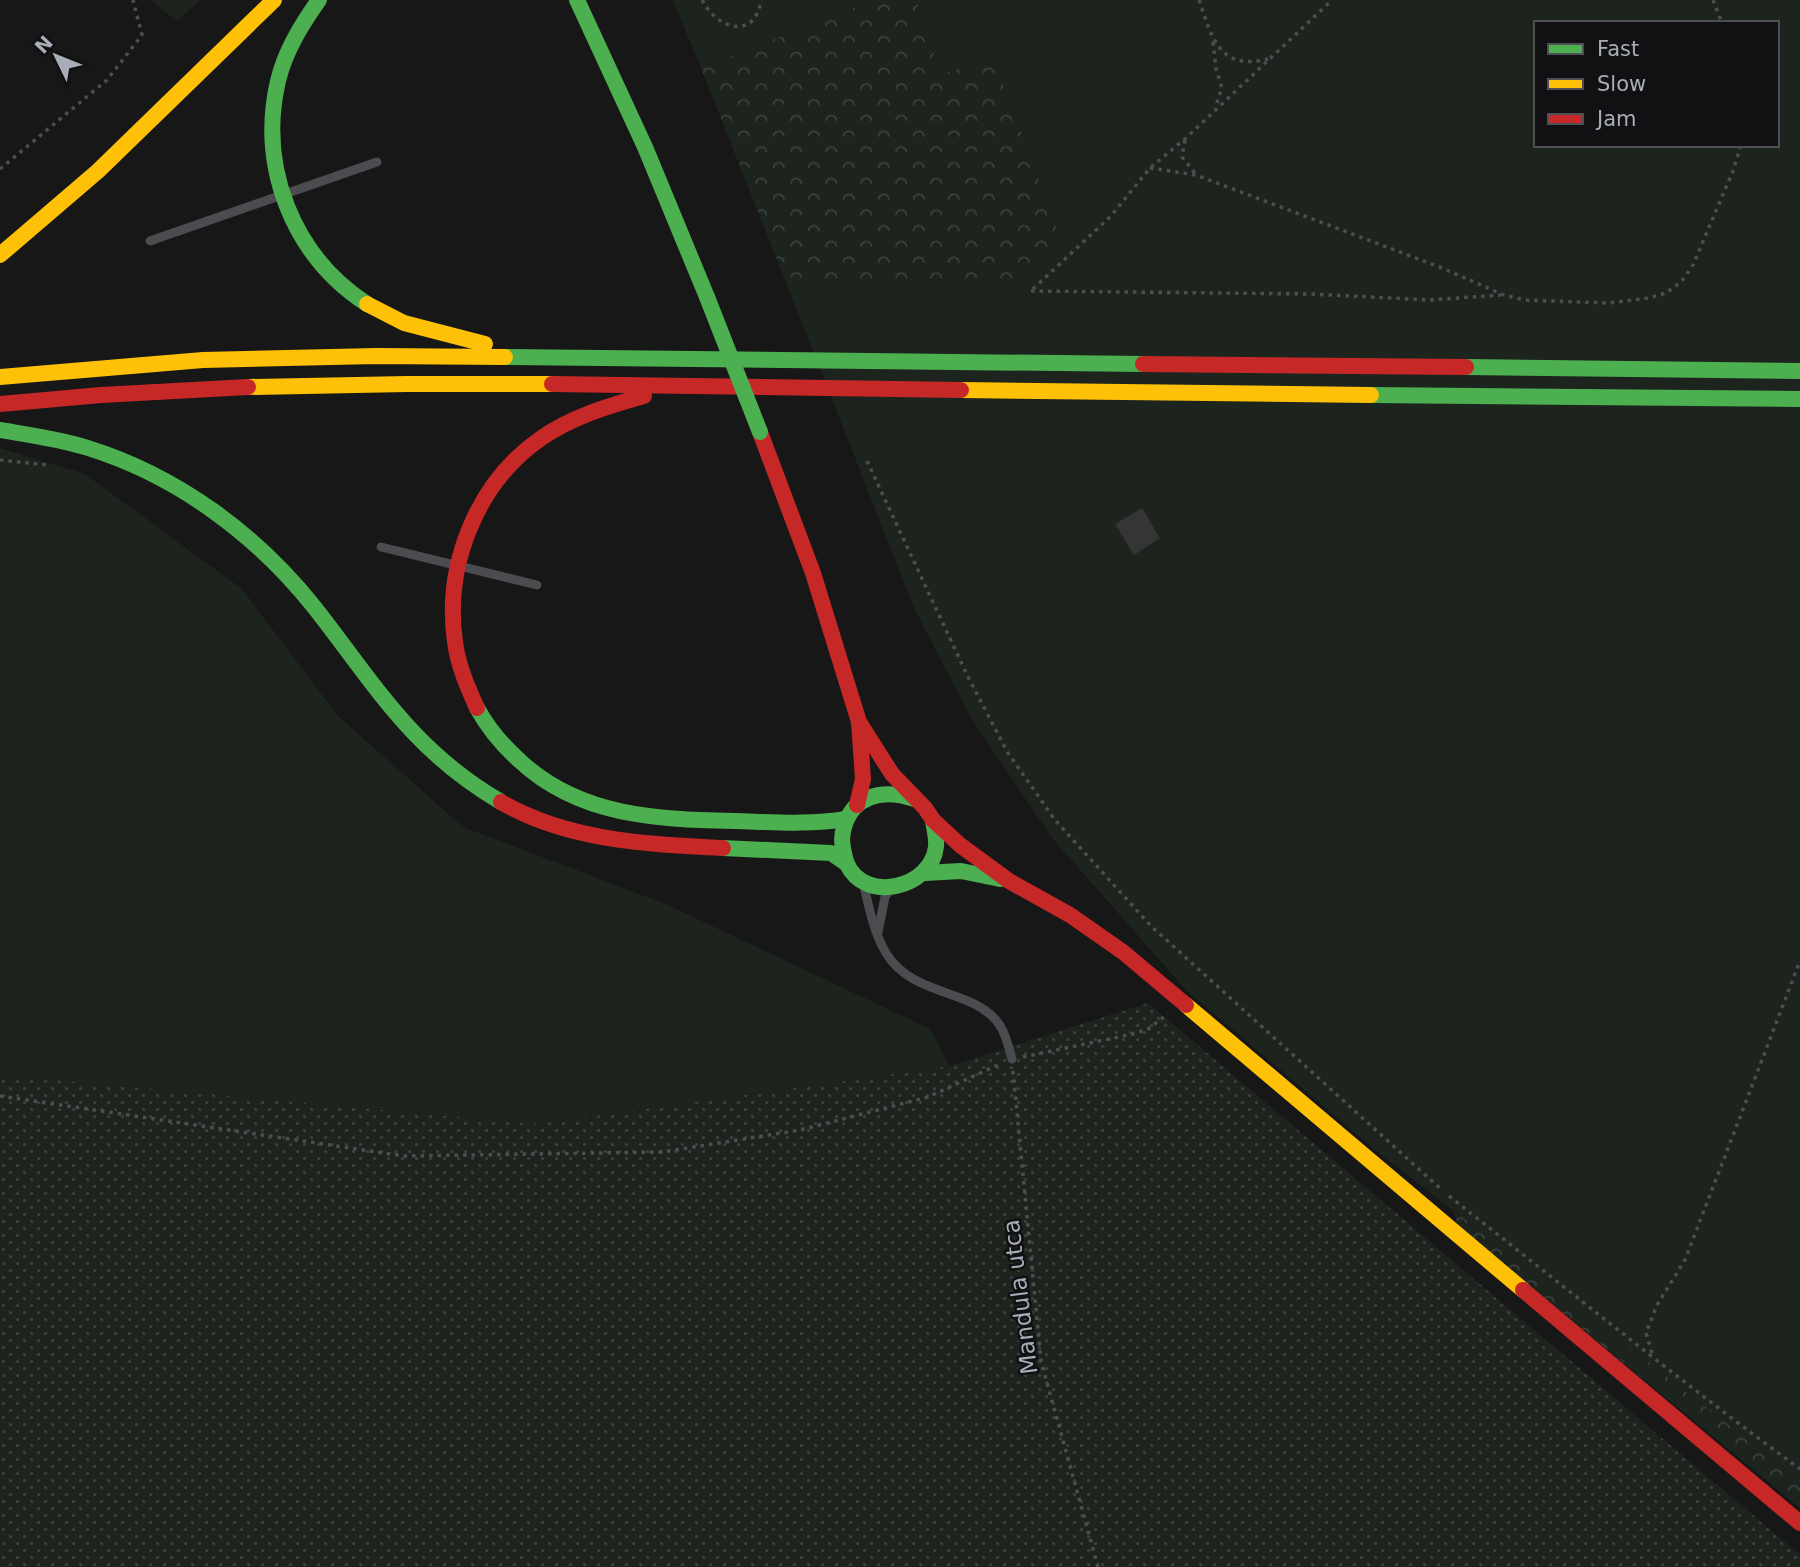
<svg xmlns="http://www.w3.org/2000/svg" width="1800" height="1567" font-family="'DejaVu Sans',sans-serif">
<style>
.grass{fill:#1d241e;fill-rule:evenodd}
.forest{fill:url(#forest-crowns)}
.park{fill:url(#park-dots)}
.building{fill:#353536}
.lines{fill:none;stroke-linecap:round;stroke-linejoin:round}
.path{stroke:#4d4e52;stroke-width:3.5;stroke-dasharray:3.5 5;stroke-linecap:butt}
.lane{stroke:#4b4c50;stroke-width:9}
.fast{stroke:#4caf50;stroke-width:16}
.slow{stroke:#ffc107;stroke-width:16}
.jam{stroke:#c62828;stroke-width:16}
.fast-bridge{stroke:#4caf50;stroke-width:16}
.labels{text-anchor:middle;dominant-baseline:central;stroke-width:5;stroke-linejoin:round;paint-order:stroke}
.street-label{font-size:23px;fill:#a8adb8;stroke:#111113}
</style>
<defs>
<pattern id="forest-crowns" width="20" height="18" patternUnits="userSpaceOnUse" patternTransform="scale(1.75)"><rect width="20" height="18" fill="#1d241e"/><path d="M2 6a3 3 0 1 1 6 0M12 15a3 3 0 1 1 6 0" fill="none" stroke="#3b413d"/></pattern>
<pattern id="park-dots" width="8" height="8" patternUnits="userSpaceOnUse" patternTransform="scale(1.75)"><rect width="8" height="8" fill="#1d241e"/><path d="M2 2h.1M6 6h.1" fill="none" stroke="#3b413d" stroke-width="1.8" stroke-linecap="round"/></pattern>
</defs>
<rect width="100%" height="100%" fill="#171717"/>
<g class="grass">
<path d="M 150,0 L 200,0 L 177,21 Z"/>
<path d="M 673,0 L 874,0 L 701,68 Z"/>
<path d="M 916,0 L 1800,0 L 1800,1480 L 1379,1153 L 1187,991 L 1052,838 L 972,720 L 914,608 L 784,277 L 1003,288 L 993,58 L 941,74 ZM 1536,23 L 1777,23 L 1777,145 L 1536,145 Z"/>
<path d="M 0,448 L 85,474 L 242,589 L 337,715 L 463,827 L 668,905 L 930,1029 L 950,1066 L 537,1124 L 0,1075 Z"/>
</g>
<g class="forest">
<path d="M 874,0 L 916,0 L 941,74 L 993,58 L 1062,241 L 1003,288 L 784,277 L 701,68 Z"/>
<path d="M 1453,1210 L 1800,1480 L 1800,1508 L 1459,1228 Z"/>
</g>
<path class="park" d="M 1148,1003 L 1800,1555 L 1800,1567 L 0,1567 L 0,1075 L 537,1124 L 950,1066 Z"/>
<path class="building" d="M 1142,508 L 1160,538 L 1134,555 L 1115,524 Z"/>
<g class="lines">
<g class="path">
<path d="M 702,0 C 717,29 755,41 761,0"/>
<path d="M 1199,0 C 1212,38 1219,71 1268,59"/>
<path d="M 1713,0 L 1722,23"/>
<path d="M 1213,42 L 1216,69 L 1222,88 L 1215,108"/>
<path d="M 1185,140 L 1182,157 L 1195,173"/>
<path d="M 1150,168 L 1196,175 L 1442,268 L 1504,295 L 1525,300 L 1608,303 L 1649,298 L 1666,293 L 1682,281 L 1693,265 L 1733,171 L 1741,145"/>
<path d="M 0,169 L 107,80 L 142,35 L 133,0"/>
<path d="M 1033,289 L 1111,216 L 1150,168 L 1186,138 L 1332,0"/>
<path d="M 1031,291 L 1311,294 L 1429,300 L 1501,295"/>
<path d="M 0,460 L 47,465"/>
<path d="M 867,461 L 968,677 L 1008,753 L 1055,820 L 1151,926 L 1443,1191"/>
<path d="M 1023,1057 L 1133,1034 L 1148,1029 L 1168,1014"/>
<path d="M 1013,1071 L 1041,1361 L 1098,1567"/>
<path d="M 0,1096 L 403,1156 L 663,1152 L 800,1130 L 928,1097 L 1002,1063"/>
<path d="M 1449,1196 C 1566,1288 1681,1382 1800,1469"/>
<path d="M 1652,1353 L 1646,1333 L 1657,1305 L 1685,1260 L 1800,961"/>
</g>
<g class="lane">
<path d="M 150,241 L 377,162"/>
<path d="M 381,547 L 537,585"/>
<path d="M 864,886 C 869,908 874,933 886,953 C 911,995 968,989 995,1019 C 1005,1030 1008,1045 1012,1059"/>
<path d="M 878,932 L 885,897 L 890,889"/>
</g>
<g class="fast">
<path d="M 319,0 C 302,24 285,51 278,81 C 258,167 293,256 367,304"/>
<path d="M 577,0 L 645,147 L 707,297"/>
<path d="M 505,357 L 1143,364"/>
<path d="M 1466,367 L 1800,371"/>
<path d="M 1371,395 L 1800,399"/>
<path d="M 0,430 C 30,435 60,439 88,448 C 178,476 257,535 315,608 C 376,686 412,750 501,802"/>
<path d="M 477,708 C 488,728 503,746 520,761 C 580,817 657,819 734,821 C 772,822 809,825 846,819"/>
<path d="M 914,799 C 893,792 871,791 854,808 C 845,819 840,835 843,848 C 844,853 845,859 847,864 C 865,904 931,888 936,847 C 937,839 934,828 933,820"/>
<path d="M 723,848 L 831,853 L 847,864"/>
<path d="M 925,873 L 961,871 L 1000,879"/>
</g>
<g class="slow">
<path d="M 0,255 L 98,171 L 274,0"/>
<path d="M 367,304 L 404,323 L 485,344"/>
<path d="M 0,377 L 203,360 L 376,356 L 505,357"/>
<path d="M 248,387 L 407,384 L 552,384"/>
<path d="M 961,390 L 1371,395"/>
<path d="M 1186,1005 L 1523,1290"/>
</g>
<g class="jam">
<path d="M 1143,364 L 1466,367"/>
<path d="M 552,384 L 961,390"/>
<path d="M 0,404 L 101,395 L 248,387"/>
<path d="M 760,432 L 813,573 L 859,722 L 863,779 L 857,805"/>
<path d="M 477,708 C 467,686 458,665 455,642 C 444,565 477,483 540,439 C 571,417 608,406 644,396"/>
<path d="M 859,722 L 892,774 L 925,808 L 933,820 L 960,845 L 1009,881 L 1070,915 L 1123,952 L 1186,1005"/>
<path d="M 501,802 C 568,841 647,844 723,848"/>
<path d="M 1523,1290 L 1800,1523"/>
</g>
<path class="fast-bridge" d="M 707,297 L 760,432"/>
</g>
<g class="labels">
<g class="street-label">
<text transform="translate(1020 1297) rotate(-97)">Mandula utca</text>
</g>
</g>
<rect x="1534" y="21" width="245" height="126" fill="#111113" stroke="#4d4f55" stroke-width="2"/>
<rect x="1548" y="44" width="35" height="10" fill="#4caf50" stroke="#4d4f55" stroke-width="2"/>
<text x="1597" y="56" font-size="21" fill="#a8adb8">Fast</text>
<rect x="1548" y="79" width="35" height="10" fill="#ffc107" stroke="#4d4f55" stroke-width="2"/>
<text x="1597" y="91" font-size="21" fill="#a8adb8">Slow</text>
<rect x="1548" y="114" width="35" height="10" fill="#c62828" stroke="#4d4f55" stroke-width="2"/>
<text x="1597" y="126" font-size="21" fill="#a8adb8">Jam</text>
<g transform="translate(56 56) rotate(313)" stroke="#111113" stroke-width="5" paint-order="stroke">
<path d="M0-5L12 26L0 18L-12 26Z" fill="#a8adb8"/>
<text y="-10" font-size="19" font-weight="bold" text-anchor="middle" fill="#a8adb8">N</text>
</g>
</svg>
